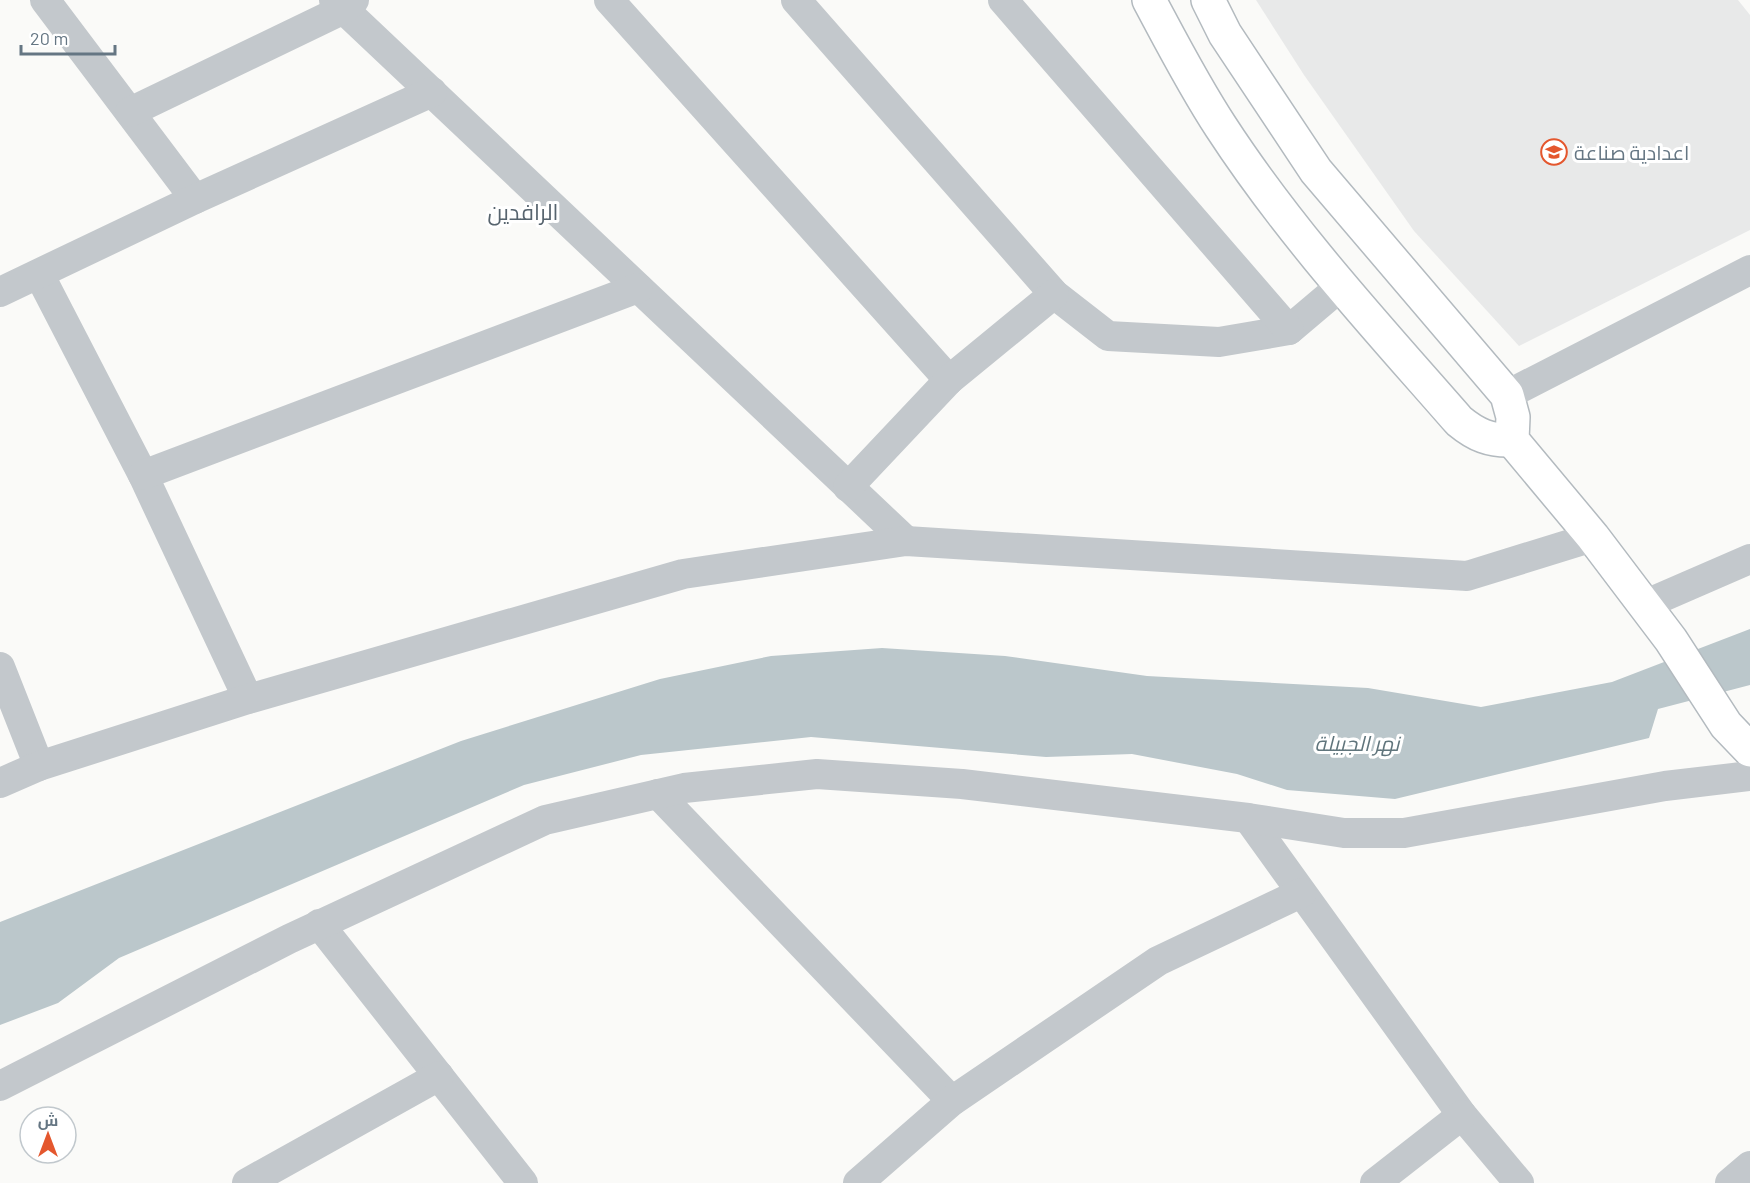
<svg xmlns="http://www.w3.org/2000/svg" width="1750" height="1183" font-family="Barlow,Cairo,sans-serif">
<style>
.built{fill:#e8e9e9}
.water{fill:#bbc7cb}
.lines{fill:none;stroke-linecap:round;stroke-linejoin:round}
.secondary-casing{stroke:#b3babf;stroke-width:36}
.street{stroke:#c3c8cc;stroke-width:30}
.secondary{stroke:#fff;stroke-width:33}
.labels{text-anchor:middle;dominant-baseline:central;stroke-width:6;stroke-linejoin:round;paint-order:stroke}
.poi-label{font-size:20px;fill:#657683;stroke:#fff;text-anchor:start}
.water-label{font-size:21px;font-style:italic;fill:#60757c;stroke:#fff}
.quarter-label{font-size:22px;fill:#57646e;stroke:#fff}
</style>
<rect width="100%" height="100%" fill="#fafaf8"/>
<path class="built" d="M 1256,0 L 1738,0 L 1750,15 L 1750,230 L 1519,346 L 1414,231 L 1304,75 Z"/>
<path class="water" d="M 1750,629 L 1750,685 L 1658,709 L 1649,738 L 1395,799 L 1287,790 L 1237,774 L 1132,754 L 1046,757 L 811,737 L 641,755 L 524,785 L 119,958 L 58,1003 L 0,1025 L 0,922 L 461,741 L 660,679 L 771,656 L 882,648 L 1005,656 L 1147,676 L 1368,688 L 1481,707 L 1612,682 Z"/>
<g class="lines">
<g class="secondary-casing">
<g id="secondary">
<path d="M 1149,0 C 1172,43 1194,86 1221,127 C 1290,233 1376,326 1459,421 C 1476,435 1490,441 1512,440"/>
<path d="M 1208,0 L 1225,34 L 1316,171 L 1507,395 L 1513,417 L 1512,440 L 1593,537 L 1671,640 L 1726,725 L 1750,750"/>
</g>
</g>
<g class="street">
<path d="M 45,0 L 195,199"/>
<path d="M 334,0 L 906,541"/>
<path d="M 609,0 L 949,380"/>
<path d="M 796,0 L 1054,294 L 1108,336 L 1219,342 L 1289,330 L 1341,286"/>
<path d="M 1003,0 L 1289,330"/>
<path d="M 130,112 L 344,9 L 354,0"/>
<path d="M 39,274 L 143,475 L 248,699"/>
<path d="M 0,292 L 195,199 L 432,92"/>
<path d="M 1507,395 L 1750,270"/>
<path d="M 143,475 L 638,288"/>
<path d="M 848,487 L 949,380 L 1054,294"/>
<path d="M 1644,605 L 1750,559"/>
<path d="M 0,667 L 39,766"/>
<path d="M 0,783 L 39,766 L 248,699 L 683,574 L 906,541 L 1467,576 L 1593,537"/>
<path d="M 658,794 L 952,1101"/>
<path d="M 1248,818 L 1462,1115 L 1519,1183"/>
<path d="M 319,924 L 523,1183"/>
<path d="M 0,1086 L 289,939 L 545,820 L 684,788 L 817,774 L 962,784 L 1248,818 L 1344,833 L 1404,833 L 1665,786 L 1750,776"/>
<path d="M 247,1183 L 439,1076"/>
<path d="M 858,1183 L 952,1101 L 1158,961 L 1301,893"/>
<path d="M 1375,1183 L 1462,1115"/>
<path d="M 1730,1183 L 1750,1166"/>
</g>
<use href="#secondary" class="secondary"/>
</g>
<defs>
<g id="school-ring" transform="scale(1.35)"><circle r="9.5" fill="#fff" stroke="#e4572e" stroke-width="1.5"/><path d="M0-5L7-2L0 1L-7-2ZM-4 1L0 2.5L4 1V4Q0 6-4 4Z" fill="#e4572e"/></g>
</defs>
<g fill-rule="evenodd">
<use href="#school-ring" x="1554" y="152"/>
</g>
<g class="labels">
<g class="poi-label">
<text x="1574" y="152">اعدادية صناعة</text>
</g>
<g class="water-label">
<text x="1357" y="742">نهر الجبيلة</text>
</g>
<g class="quarter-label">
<text x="523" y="211">الرافدين</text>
</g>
</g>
<g transform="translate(48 1135)"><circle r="28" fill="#ffffff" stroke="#c1c8cd" stroke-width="1.5"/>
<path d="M0-4.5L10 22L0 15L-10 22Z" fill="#e4572e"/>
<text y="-9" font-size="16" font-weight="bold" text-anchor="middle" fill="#657683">ش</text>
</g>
<path d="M21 45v9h94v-9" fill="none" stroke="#657683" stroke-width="3"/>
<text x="30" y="45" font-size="18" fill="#657683" stroke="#ffffff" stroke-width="4.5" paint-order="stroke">20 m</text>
</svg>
